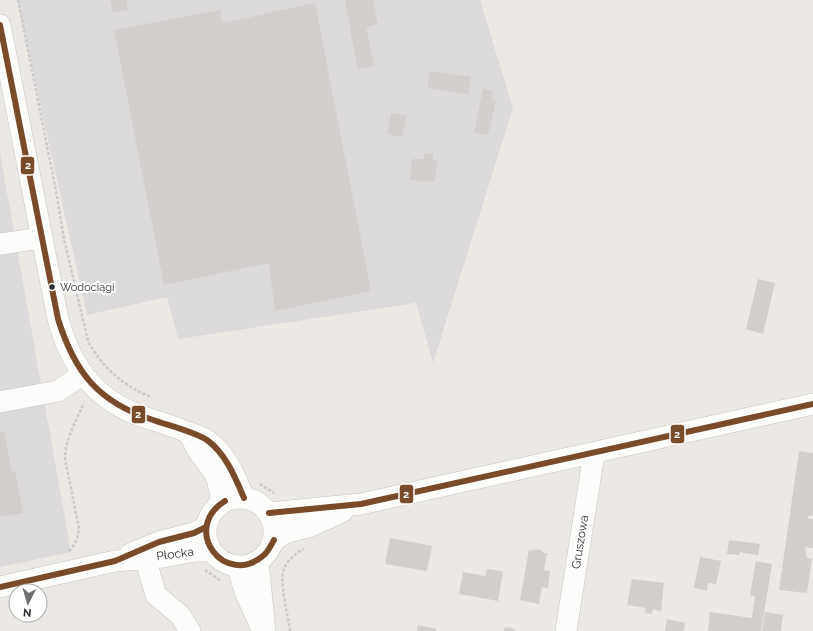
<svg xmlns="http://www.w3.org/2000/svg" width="813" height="631" font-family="Raleway,sans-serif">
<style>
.industrial{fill:#dcd9db}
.building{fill:#d1cecb}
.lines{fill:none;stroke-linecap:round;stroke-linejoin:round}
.minor-casing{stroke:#c5c4c5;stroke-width:22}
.path{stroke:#c9c9c8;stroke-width:2.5;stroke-dasharray:3 2;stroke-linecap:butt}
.minor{stroke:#fcfcfb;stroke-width:21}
.bus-1-casing{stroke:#fff;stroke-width:9}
.bus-1{stroke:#7a4b2a;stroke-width:6}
.bus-dot{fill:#2e2e2e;stroke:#fff;stroke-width:1.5}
.labels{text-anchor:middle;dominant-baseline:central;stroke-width:4;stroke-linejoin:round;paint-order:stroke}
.bus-label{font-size:11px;fill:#2e2e2e;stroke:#fff;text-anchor:start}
.street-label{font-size:12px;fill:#2e2e2e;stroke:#fff}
.line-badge{stroke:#fff;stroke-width:1.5}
.badge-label{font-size:11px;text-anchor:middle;font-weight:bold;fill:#fff}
</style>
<rect width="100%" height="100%" fill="#ece8e4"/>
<g class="industrial">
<path d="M 17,0 L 480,0 L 513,108 L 433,363 L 416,303 L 178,339 L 167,297 L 87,315 Z"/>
<path d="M 0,153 L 71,552 L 0,567 Z"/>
</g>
<g class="building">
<path d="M 110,0 L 126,0 L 128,10 L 113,13 Z"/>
<path d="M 345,0 L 373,0 L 378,24 L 366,27 L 374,66 L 358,69 L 350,30 L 351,30 Z"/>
<path d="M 315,3 L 371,291 L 275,311 L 269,263 L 164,285 L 114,30 L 220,10 L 222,23 Z"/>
<path d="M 430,71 L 471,77 L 468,94 L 427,88 Z"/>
<path d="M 483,89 L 493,91 L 491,99 L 496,100 L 488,135 L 474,132 Z"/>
<path d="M 391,113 L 407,116 L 402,137 L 387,134 Z"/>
<path d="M 424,154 L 433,154 L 433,160 L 437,161 L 435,182 L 410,180 L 412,159 L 424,159 Z"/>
<path d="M 758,279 L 775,283 L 763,334 L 746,329 Z"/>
<path d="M 4,431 L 12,472 L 15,471 L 23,513 L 0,517 L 0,432 Z"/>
<path d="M 799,451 L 813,453 L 813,516 L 809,515 L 808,519 L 813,519 L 813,548 L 805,547 L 807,558 L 812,558 L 807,593 L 779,590 Z"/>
<path d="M 390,538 L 432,546 L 427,571 L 385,564 Z"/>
<path d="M 729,540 L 760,544 L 758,555 L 740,552 L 739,555 L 727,554 Z"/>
<path d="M 535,549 L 541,550 L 544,553 L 547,553 L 544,570 L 550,571 L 548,588 L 542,587 L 539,604 L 520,600 L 529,550 L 532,551 Z"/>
<path d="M 700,557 L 721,561 L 716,584 L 708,583 L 707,591 L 694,588 Z"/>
<path d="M 756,561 L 772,564 L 761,631 L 708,631 L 710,612 L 752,618 L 755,596 L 750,595 Z"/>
<path d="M 487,569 L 503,571 L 498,601 L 459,594 L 463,572 L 485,576 Z"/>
<path d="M 632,579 L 664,583 L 661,611 L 653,609 L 652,614 L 645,613 L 646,608 L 627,605 Z"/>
<path d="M 765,612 L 783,615 L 781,631 L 762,631 Z"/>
<path d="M 667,619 L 685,623 L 684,631 L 665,631 Z"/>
<path d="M 418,625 L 436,629 L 436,631 L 417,631 Z"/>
<path d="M 505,627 L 515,629 L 515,631 L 504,631 Z"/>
</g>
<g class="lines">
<g class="minor-casing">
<g id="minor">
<path d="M 0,25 L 58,319 C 72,371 100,405 153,420 C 167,424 179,429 193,434 C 198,436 205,438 209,442 C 228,456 235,477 244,498"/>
<path d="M 0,244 L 41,238"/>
<path d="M 0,402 L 58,391 L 83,374"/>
<path d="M 189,433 L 197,449 L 213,471 L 217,479 L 220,491 L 221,503"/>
<circle cx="240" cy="532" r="34"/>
<path d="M 269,513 L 361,504 L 813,404"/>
<path d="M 274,540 L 288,532 L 311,526 L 342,512"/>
<path d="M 130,554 L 159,542 L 194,533 L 206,527"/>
<path d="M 145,558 L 156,595 L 180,615 L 190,631"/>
<path d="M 258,561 L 265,631"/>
<path d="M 237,566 L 246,594 L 260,625"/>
<path d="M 0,587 L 115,561 L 163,557 L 196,551 L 212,551"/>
<path d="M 566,631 L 594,454"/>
</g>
</g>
<g class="path">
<path d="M 18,0 L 56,191 L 64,239 L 88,341 C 101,366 125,388 152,397"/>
<path d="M 260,484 L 274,493"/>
<path d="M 69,551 C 76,544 78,537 79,528 L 65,459 C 65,440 76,421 84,403"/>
<path d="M 205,570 L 221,581"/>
<path d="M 290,631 C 288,616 279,581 284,569 C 287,560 296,553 304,549"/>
</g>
<use href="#minor" class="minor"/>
<g class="bus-1-casing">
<g id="bus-1">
<path d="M 0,25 L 58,319 C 75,373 98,402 153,420 C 167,425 195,432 207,440 C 226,454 235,477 244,498"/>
<path d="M 225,501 C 180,529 225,589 264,555 C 268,552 271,545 274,540"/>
<path d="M 269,513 L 361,504 L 813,404"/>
<path d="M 0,587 L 115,561 L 159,542 L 194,533 L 206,527"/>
</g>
</g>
<use href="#bus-1" class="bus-1"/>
</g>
<circle class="bus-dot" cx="52" cy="287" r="3.5"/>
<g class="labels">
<g class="bus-label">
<text x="60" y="287">Wodociągi</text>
</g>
<g class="street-label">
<text transform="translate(580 542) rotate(-81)">Gruszowa</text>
<text transform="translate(175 554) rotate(-8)">Płocka</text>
</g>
</g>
<g class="line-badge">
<rect x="20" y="156" width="15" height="19" rx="4" fill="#7a4b2a"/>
<rect x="131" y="405" width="15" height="19" rx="4" fill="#7a4b2a"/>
<rect x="670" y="424" width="15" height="20" rx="4" fill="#7a4b2a"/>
<rect x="399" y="484" width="15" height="20" rx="4" fill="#7a4b2a"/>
</g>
<g class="badge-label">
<text x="28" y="169">2</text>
<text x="138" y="418">2</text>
<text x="677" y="438">2</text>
<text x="406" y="498">2</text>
</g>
<g transform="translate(28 603) rotate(185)"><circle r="19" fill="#ffffff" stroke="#ababab"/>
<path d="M0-3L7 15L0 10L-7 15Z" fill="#706f6e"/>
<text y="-6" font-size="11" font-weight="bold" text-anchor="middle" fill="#2e2e2e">N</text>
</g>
</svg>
